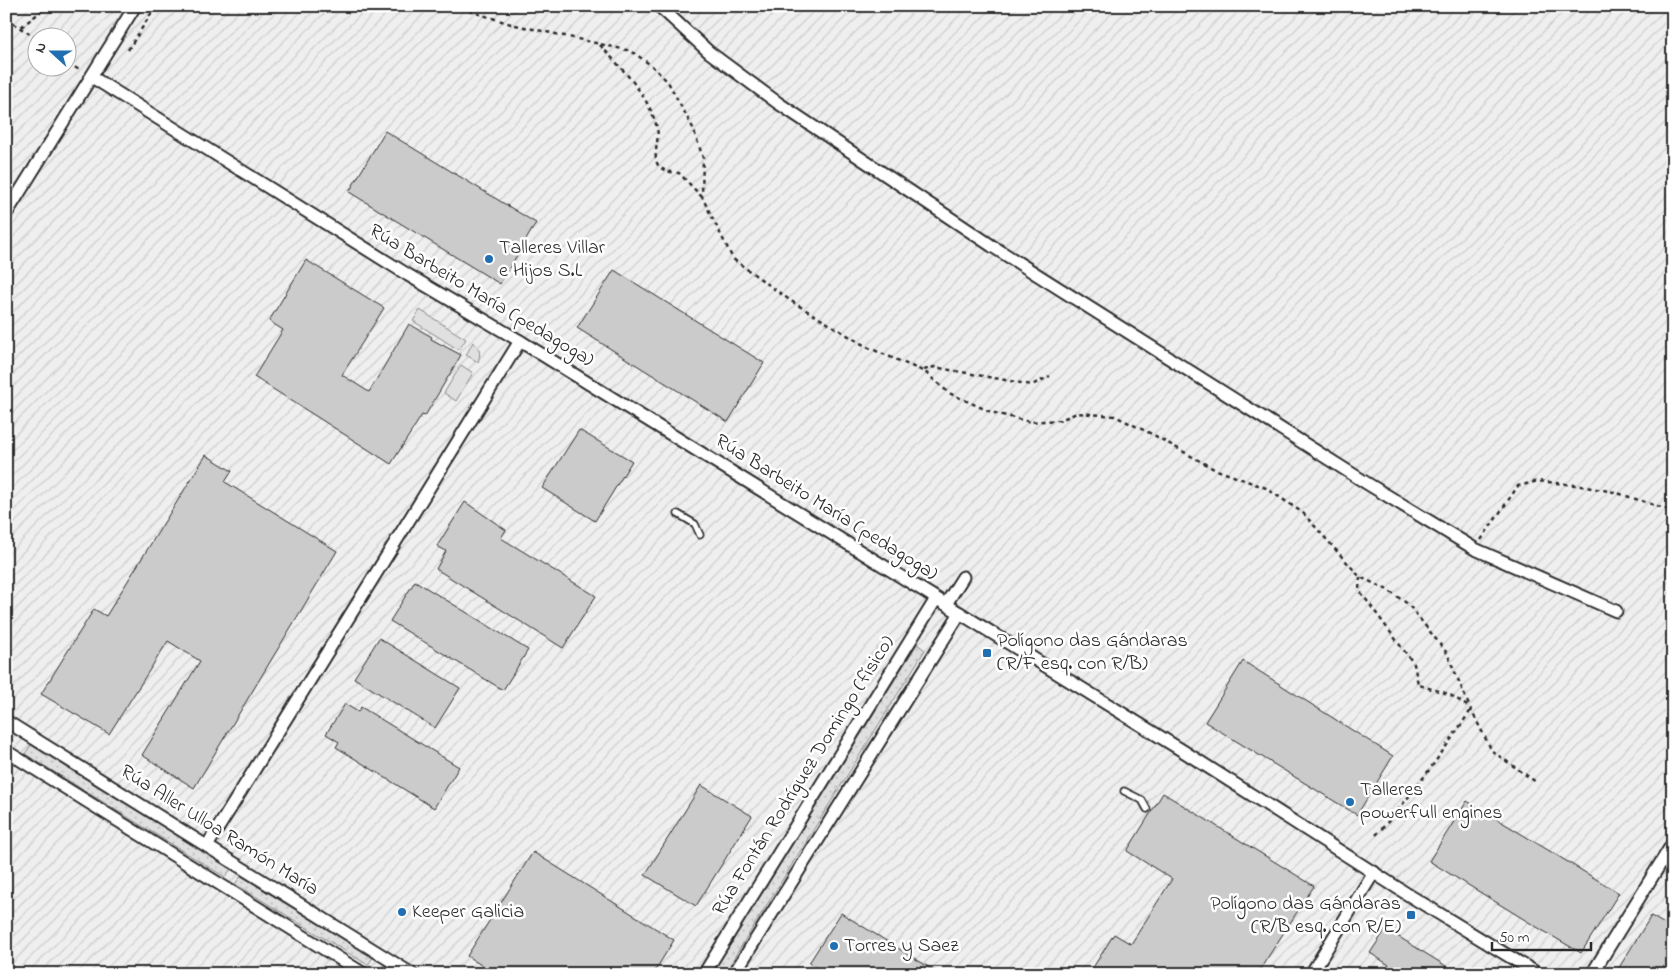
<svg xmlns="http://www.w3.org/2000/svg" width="1679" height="980" font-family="'Indie Flower',sans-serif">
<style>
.industrial{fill:url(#industrial-furrows);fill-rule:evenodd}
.grass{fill:url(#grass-dots);stroke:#868686}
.garden{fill:#e0e0e0;stroke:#868686}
.building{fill:#cbcbcb;stroke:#2b2b2b}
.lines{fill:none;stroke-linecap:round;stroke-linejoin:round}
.service-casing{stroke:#2b2b2b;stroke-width:9}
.minor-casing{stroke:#2b2b2b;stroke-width:15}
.path{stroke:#2b2b2b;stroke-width:2.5;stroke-dasharray:4 4;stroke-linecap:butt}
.service{stroke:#fff;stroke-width:5.5}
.minor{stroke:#fff;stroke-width:11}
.poi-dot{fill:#1f6fb2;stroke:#fff;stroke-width:2}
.labels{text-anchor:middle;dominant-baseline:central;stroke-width:5;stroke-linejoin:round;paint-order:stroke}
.poi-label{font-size:20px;fill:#2b2b2b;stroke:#fff;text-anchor:start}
.street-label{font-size:20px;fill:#2b2b2b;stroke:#fff}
</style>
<defs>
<pattern id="industrial-furrows" width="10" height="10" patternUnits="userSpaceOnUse" patternTransform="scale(1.25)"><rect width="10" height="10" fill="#efefef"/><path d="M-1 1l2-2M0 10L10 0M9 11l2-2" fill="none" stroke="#cdcdcd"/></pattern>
<pattern id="grass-dots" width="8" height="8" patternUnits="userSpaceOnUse" patternTransform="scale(1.25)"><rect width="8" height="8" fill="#e0e0e0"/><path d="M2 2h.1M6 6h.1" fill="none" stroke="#c0c0c0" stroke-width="1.8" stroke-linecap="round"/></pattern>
</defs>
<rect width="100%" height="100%" fill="#fff"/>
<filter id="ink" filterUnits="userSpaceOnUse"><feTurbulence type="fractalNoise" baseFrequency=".02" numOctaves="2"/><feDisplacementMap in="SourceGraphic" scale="10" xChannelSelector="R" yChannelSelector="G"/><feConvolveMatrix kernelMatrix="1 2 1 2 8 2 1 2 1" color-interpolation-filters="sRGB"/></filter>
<g filter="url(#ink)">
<path class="industrial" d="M 6,6 L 1673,6 L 1673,974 L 6,974 ZM 38,38 L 68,38 L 68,68 L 38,68 Z"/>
<g class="grass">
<path d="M 917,644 L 925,650 L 724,974 L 712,974 Z"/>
<path d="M 31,745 L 231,869 L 225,877 L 25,754 Z"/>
<path d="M 241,876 L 373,957 L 368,965 L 235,884 Z"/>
</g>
<g class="garden">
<path d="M 420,310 L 466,339 L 459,350 L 413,321 Z"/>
<path d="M 473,342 C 480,347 481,354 478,362 L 466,355 Z"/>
<path d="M 461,365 L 473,373 L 456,401 L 444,393 Z"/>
</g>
<g class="building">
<path d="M 385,131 L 536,223 L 500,284 L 349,192 Z"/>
<path d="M 306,260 L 384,308 L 342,375 L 369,392 L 409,324 L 432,337 L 431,339 L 461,355 L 425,416 L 422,415 L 391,464 L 254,377 L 283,330 L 269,321 Z"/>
<path d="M 614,270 L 764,363 L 728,422 L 577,328 Z"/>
<path d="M 579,430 L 632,461 L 595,521 L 542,488 Z"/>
<path d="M 206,455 L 232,471 L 225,482 L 337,551 L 194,788 L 142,755 L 200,661 L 168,641 L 109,734 L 41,694 L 94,609 L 106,616 Z"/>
<path d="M 465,502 L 506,530 L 501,538 L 596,596 L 563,648 L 436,569 L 446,551 L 437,546 Z"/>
<path d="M 415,581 L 528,650 L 503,690 L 390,621 Z"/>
<path d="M 379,638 L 460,688 L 435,728 L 354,678 Z"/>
<path d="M 1243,661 L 1393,756 L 1357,815 L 1205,722 Z"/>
<path d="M 345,704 L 358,712 L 361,707 L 459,767 L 434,808 L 336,747 L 339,742 L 326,734 Z"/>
<path d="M 701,785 L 752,816 L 696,906 L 645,875 Z"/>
<path d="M 1163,793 L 1314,886 L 1257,974 L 1089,974 L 1114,934 L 1131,944 L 1172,879 L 1127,851 Z"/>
<path d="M 1467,801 L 1619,893 L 1581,953 L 1530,923 L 1429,861 Z"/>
<path d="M 533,852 L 674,940 L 653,974 L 495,974 L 467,956 Z"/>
<path d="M 841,913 L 940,974 L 827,974 L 809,963 Z"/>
<path d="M 1651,916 L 1673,929 L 1673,974 L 1615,974 Z"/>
<path d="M 1386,929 L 1459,974 L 1383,974 L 1389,965 L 1370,953 Z"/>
</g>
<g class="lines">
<g class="service-casing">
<g id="service">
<path d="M 678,514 L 695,524 L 700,535"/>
<path d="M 1124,791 L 1142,800 L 1147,809"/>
</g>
</g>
<g class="minor-casing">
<g id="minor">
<path d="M 659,6 L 709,52 L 778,103 L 992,246 L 1368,484 L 1475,549 L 1616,611"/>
<path d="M 92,77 L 408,275 L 520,341 L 1183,751 L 1407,894 L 1538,974"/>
<path d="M 6,214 L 135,6"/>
<path d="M 946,604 L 963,577"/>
<path d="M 6,721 L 412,974"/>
<path d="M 6,751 L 364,974"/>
<path d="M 207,846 L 520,341"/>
<path d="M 704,974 L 936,599"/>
<path d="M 734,974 L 960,613"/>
<path d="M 1311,974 L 1374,872"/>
<path d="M 1592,974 L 1673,843"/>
</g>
</g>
<g class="path">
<path d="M 454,6 L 511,24 L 631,51 L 651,65 L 668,82 L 693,128 L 703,158 L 702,197 L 733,259 L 791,301 L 867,347 L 925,372 L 949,393 L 991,412 L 1030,422 L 1060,420 L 1077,413 L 1115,416 L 1152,434 L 1214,469 L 1266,488 L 1303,513 L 1360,577 L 1386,589 L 1408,604 L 1447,653 L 1470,708 L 1492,751 L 1536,782"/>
<path d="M 6,19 L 38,39"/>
<path d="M 21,27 L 48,6"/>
<path d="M 600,45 C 622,69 649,95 657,128 C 660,140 652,155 658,165 C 663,172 672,172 679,173 L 702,197"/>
<path d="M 128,50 L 156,6"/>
<path d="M 68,63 L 81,71"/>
<path d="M 924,370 L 934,367 L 1032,385 L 1050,376"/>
<path d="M 1481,540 L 1518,486 L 1538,481 L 1575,485 L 1614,492 L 1673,511"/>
<path d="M 1360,577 L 1359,590 L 1414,664 L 1418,684 C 1428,689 1438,690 1448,694 C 1455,697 1462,703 1469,707"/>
<path d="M 1376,835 C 1412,796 1442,753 1471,710"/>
</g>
<use href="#service" class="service"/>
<use href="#minor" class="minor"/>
</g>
</g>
<g class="poi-dot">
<circle cx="489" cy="259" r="5"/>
<rect x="982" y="648" width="10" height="10" rx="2.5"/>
<circle cx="1350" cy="802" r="5"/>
<circle cx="402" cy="912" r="5"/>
<rect x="1406" y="910" width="10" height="10" rx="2.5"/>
<circle cx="834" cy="946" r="5"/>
</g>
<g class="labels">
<g class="poi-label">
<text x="499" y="248">Talleres Villar<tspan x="499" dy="23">e Hijos S.L</tspan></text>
<text x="997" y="641">Polígono das Gándaras<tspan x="997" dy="23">(R/F esq. con R/B)</tspan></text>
<text x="1360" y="790">Talleres<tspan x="1360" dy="23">powerfull engines</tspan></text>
<text x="1401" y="904" text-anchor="end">Polígono das Gándaras<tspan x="1401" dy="23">(R/B esq. con R/E)</tspan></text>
<text x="412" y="912">Keeper Galicia</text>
<text x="844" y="946">Torres y Saez</text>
</g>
<g class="street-label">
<text transform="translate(481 296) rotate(31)">Rúa Barbeito María (pedagoga)</text>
<text transform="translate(826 508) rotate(32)">Rúa Barbeito María (pedagoga)</text>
<text transform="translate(804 776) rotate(-58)">Rúa Fontán Rodríguez Domingo (físico)</text>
<text transform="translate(219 831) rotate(32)">Rúa Aller Ulloa Ramón María</text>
</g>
</g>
<rect width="1679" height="980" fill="none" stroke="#fff" stroke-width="25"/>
<rect x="12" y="12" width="1654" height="955" fill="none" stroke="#2b2b2b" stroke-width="2" filter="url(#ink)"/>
<g transform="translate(52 52) rotate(291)"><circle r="24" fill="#ffffff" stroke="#aaaaaa"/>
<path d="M0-4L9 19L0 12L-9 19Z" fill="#1f6fb2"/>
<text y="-8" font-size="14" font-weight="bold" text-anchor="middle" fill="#2b2b2b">N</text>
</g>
<path d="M1492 942v8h99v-8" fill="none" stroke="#2b2b2b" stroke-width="2.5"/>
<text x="1499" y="942" font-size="15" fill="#2b2b2b" stroke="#ffffff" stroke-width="4" paint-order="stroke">50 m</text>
</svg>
